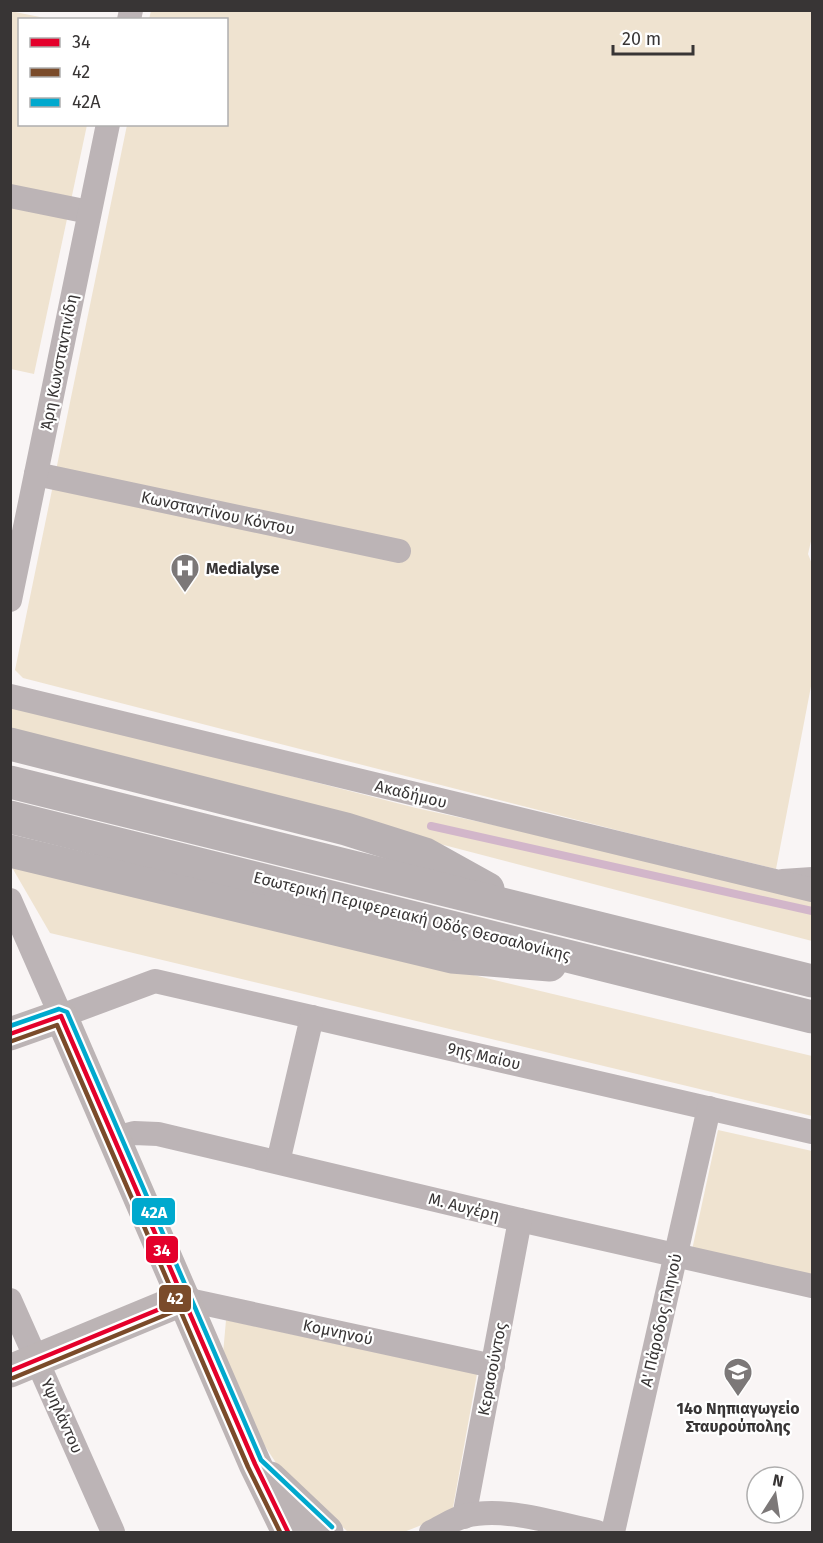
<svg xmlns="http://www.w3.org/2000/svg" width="823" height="1543" font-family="'Fira Sans',sans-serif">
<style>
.green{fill:#efe3d0}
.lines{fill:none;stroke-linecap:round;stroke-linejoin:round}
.stream{stroke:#d2b6ca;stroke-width:8}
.lane{stroke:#bcb4b6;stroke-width:12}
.street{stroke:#bcb4b6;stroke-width:24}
.secondary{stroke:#bcb4b5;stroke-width:33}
.highway{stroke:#b8b1b3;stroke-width:33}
.bus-1-casing{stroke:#fff;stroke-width:9}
.bus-2-casing{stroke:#fff;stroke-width:9}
.bus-3-casing{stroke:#fff;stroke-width:9}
.bus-1{stroke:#e4002b;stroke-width:4.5}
.bus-2{stroke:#7a4b2a;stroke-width:4.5}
.bus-3{stroke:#00a9ce;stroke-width:4.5}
.labels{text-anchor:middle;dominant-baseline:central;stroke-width:4.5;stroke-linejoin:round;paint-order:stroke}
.street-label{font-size:16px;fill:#383535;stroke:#fff}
.poi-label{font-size:16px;font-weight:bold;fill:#383535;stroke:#fff;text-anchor:start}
.line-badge{stroke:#fff;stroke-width:2}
.badge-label{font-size:16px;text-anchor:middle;font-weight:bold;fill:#fff}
</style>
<rect width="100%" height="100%" fill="#f9f5f5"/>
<g class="green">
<path d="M 10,11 L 50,19 L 20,20 L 20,124 L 87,125 L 34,374 L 11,369 Z"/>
<path d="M 151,11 L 812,11 L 812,537 L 808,554 L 812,564 L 812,681 L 776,869 L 632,834 L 23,678 L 15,670 L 127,125 L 226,124 L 226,20 L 149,19 Z"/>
<path d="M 10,704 L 416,808 L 642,857 L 812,900 L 812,941 L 11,732 Z"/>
<path d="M 10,864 L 812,1056 L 812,1116 L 50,933 Z"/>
<path d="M 718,1130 L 812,1151 L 812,1277 L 692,1250 Z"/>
<path d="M 226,1320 L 477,1374 L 452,1513 L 404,1532 L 348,1532 L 278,1466 L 261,1440 L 223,1354 Z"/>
</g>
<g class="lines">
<path class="stream" d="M 431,826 L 812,911"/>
<path class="lane" d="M 782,875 L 812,873"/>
<g class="street">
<path d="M 129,20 L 131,10"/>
<path d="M 10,196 L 89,212"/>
<path d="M 36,474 L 399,551"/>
<path d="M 10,600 L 108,124"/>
<path d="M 10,696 L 812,890"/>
<path d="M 10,900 L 61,1016 L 155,981 L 812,1132"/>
<path d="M 115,1138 L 134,1133 L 158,1134 L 520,1220 L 812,1286"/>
<path d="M 278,1162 L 312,1017"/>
<path d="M 184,1299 L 493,1366"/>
<path d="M 10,1300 L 113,1532"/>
<path d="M 464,1517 L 520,1220"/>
<path d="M 431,1532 C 442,1527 453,1519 465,1516 C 506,1506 556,1524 597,1532"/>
<path d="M 613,1532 L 709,1108"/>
</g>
<g class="secondary">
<path d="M 10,1034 L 61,1016 L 255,1464 L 288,1532"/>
<path d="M 10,1371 L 184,1299"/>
<path d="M 270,1478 L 327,1532"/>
</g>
<g class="highway">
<path d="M 10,744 L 346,829 L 425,854 L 488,889"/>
<path d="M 10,782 L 812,981"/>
<path d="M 10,817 L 812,1017"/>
<path d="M 10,851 L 452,957 L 550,965"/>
</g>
<g class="bus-1-casing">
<g id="bus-1">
<path d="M 10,1034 L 61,1016 L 255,1464 L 288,1532"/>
<path d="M 10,1371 L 184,1299"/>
</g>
</g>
<g class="bus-2-casing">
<g id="bus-2">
<path d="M 12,1041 L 57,1025 L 248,1467 L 280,1532"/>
<path d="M 13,1378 L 187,1306"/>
</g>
</g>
<g class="bus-3-casing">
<path id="bus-3" d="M 10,1026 L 59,1009 L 67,1012 L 261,1460 L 332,1527"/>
</g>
<use href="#bus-1" class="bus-1"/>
<use href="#bus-2" class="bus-2"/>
<use href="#bus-3" class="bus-3"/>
</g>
<defs>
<g id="hospital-pin" transform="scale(1.5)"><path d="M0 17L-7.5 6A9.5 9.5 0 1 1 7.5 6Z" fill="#7c7878" stroke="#fff"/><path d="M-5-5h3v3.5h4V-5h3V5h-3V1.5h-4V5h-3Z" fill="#fff"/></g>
<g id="school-pin" transform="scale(1.5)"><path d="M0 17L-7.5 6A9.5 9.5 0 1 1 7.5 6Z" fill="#7c7878" stroke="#fff"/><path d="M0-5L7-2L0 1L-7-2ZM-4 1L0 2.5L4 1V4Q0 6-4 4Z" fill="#fff"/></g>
</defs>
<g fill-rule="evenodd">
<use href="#hospital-pin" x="185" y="568"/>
<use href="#school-pin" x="738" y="1372"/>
</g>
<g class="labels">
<g class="street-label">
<text transform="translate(59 362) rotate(-79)">Άρη Κωνσταντινίδη</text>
<text transform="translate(218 513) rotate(12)">Κωνσταντίνου Κόντου</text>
<text transform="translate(411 794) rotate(14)">Ακαδήμου</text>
<text transform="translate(412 916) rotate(14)">Εσωτερική Περιφερειακή Οδός Θεσσαλονίκης</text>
<text transform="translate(484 1056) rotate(13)">9ης Μαίου</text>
<text transform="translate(464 1207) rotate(14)">Μ. Αυγέρη</text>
<text transform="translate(661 1320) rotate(-77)">Α' Πάροδος Γληνού</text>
<text transform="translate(338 1332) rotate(12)">Κομνηνού</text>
<text transform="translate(492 1369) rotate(-79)">Κερασούντος</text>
<text transform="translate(62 1416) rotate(66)">Υψηλάντου</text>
</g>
<g class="poi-label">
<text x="206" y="568">Medialyse</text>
<text x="738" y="1408" text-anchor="middle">14ο Νηπιαγωγείο<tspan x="738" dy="18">Σταυρούπολης</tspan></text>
</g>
</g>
<g class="line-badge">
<rect x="131" y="1197" width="45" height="29" rx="6" fill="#00a9ce"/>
<rect x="145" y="1235" width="34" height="29" rx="6" fill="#e4002b"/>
<rect x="158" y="1284" width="34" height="29" rx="6" fill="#7a4b2a"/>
</g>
<g class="badge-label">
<text x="154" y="1218">42Α</text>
<text x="162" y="1256">34</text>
<text x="175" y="1304">42</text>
</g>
<rect width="823" height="1543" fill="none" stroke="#383535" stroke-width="24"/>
<rect x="18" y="18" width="210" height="108" fill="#ffffff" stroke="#afaeae" stroke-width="1.5"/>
<rect x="30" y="38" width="30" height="9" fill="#e4002b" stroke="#afaeae" stroke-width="1.5"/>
<text x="72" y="48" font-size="18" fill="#383535">34</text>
<rect x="30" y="68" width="30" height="9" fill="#7a4b2a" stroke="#afaeae" stroke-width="1.5"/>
<text x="72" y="78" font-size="18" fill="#383535">42</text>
<rect x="30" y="98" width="30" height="9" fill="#00a9ce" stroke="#afaeae" stroke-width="1.5"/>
<text x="72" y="108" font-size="18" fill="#383535">42Α</text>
<g transform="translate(775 1495) rotate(12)"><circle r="28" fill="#ffffff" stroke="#afaeae" stroke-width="1.5"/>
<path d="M0-4.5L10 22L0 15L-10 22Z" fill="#7c7878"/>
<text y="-9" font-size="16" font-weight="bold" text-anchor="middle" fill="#383535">N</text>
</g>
<path d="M613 45v9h80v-9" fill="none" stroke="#383535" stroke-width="3"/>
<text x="622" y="45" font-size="18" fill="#383535" stroke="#ffffff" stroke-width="4.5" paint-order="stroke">20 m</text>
</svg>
